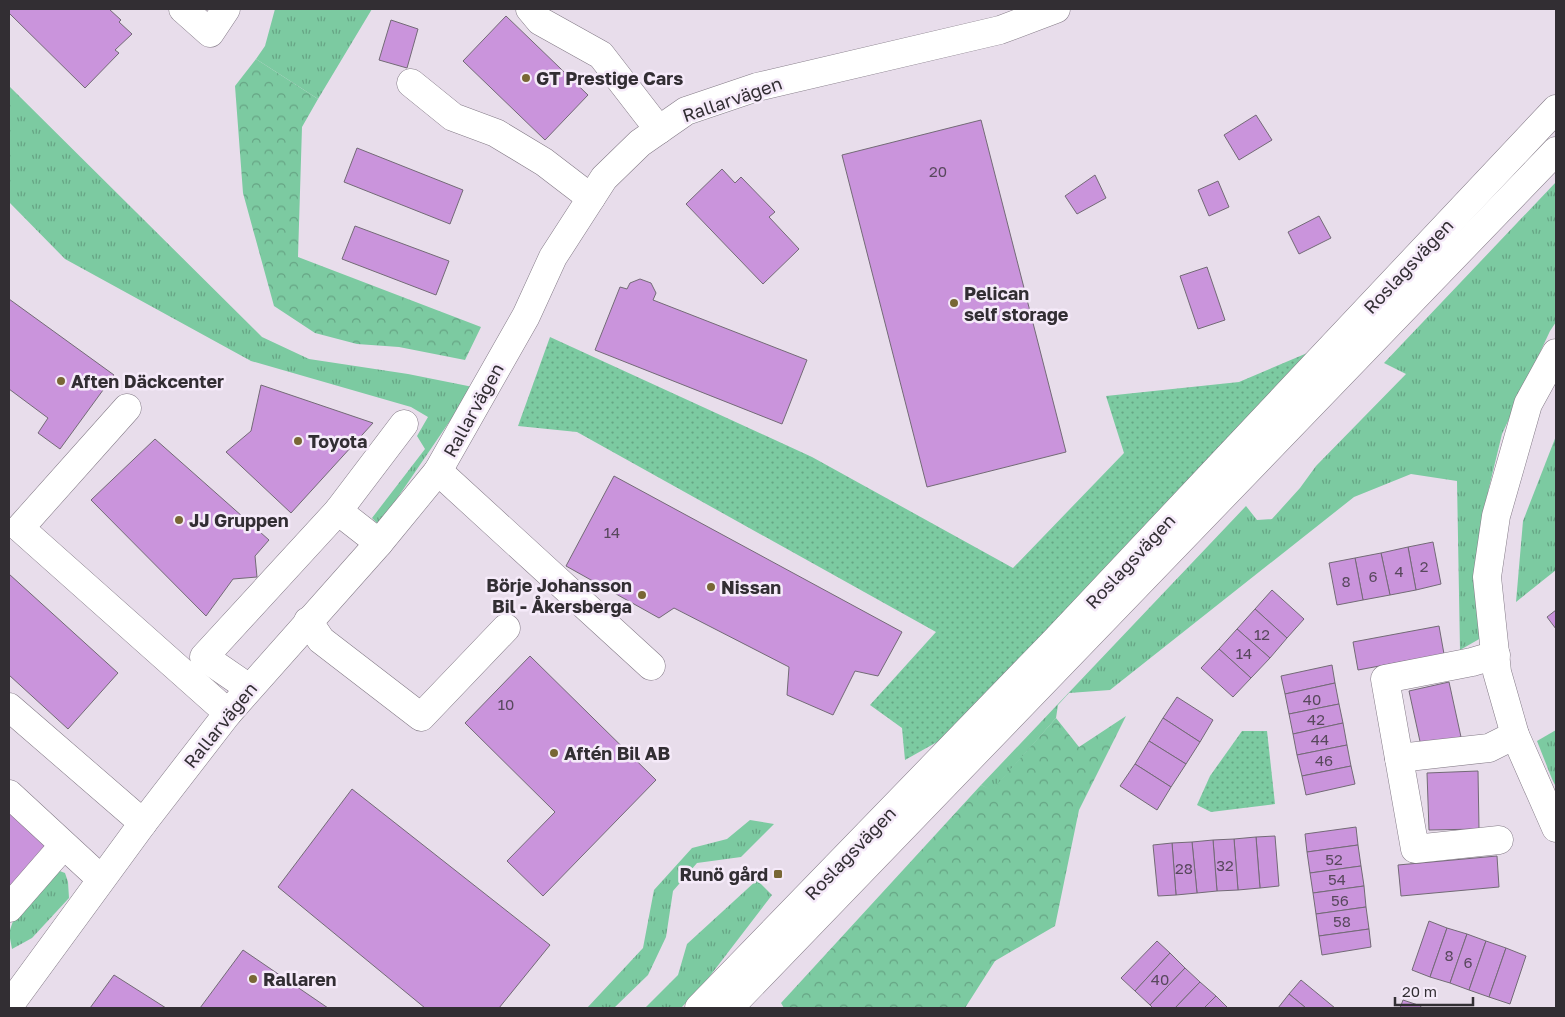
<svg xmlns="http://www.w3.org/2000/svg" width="1565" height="1017" font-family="'Golos Text',sans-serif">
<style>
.grass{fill:url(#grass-tufts)}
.forest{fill:url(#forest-crowns)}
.park{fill:url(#park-dots)}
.building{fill:#ca94dc;stroke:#736a76}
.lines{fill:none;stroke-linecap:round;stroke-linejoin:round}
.minor-casing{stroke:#837a86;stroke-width:29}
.major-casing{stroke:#837a86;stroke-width:29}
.minor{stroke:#fff;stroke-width:28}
.major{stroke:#fff;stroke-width:28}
.poi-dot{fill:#786735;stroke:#f5eaf9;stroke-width:2}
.labels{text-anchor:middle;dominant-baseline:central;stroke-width:5;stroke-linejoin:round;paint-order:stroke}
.number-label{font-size:15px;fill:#58485d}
.poi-label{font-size:18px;font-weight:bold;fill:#322e33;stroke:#f5eaf9;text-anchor:start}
.street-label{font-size:18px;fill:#322e33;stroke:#f5eaf9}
</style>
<defs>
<pattern id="grass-tufts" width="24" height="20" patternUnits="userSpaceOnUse" patternTransform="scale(1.25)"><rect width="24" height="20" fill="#7ccaa1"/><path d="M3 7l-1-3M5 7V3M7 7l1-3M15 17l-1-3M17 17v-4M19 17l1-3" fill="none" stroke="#66a484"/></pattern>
<pattern id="forest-crowns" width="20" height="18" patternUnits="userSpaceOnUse" patternTransform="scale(1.25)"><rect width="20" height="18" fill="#7ccaa1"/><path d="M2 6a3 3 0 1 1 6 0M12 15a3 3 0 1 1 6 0" fill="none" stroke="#66a484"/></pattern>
<pattern id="park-dots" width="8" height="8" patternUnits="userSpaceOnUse" patternTransform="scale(1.25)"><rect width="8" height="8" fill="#7ccaa1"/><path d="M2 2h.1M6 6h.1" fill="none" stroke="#66a484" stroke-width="1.8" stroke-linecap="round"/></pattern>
</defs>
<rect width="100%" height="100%" fill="#e8ddeb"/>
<g class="grass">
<path d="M 275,9 L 372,9 L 318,99 L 256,59 L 265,46 Z"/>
<path d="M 9,86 L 262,337 L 309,359 L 408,374 L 473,387 L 379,525 L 372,518 L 425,449 L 417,436 L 428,417 L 411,407 L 251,361 L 65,259 L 9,202 Z"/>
<path d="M 1556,182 L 1556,322 L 1550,331 L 1502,434 L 1486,500 L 1481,638 L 1460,650 L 1457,481 L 1411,474 L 1354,497 L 1110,690 L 1069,693 L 1058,705 L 1056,718 L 992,791 L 981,785 L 1246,506 L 1257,520 L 1272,519 L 1300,488 L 1316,466 L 1406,374 L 1384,363 Z"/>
<path d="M 1556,436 L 1556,570 L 1516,602 L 1523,521 Z"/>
<path d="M 1556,730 L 1556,787 L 1552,779 L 1537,741 Z"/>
<path d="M 750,820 L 774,824 L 741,857 L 697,863 L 673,891 L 666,937 L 648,975 L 614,1008 L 587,1008 L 643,948 L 654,890 L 692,848 L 727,839 Z"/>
<path d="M 57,870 L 65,873 L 68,882 L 69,898 L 32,938 L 12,949 L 9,933 L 13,921 Z"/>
<path d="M 757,880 L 772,895 L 703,985 L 681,1008 L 645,1008 L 678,975 L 687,944 Z"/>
</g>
<g class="forest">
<path d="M 256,59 L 318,99 L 302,127 L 298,257 L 481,327 L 465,360 L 399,347 L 357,344 L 315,333 L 274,306 L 243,193 L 235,86 Z"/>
<path d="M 1126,716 L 1079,810 L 1055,926 L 995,961 L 965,1008 L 784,1008 L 781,1003 L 981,785 L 992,790 L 1056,718 L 1079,747 Z"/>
</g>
<g class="park">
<path d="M 550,337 L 812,457 L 1013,568 L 1124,453 L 1106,396 L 1239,382 L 1312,351 L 946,737 L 905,760 L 902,728 L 870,705 L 936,632 L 577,432 L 518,426 Z"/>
<path d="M 1242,731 L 1267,731 L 1275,804 L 1211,812 L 1197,805 L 1210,776 Z"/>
</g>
<g class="building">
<path d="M 9,9 L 109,9 L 121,20 L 119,22 L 132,34 L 115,50 L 119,53 L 85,88 L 9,13 Z"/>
<path d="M 506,16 L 588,95 L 545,140 L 463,61 Z"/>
<path d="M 391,20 L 418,29 L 407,68 L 379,60 Z"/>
<path d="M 1256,115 L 1272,140 L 1239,160 L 1224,135 Z"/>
<path d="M 981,120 L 1066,452 L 927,487 L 842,155 Z"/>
<path d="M 357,148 L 463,190 L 450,224 L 344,182 Z"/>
<path d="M 722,169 L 735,183 L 741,177 L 775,212 L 769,217 L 799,249 L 763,284 L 686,204 Z"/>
<path d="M 1095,175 L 1106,198 L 1077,214 L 1065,196 Z"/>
<path d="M 1218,181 L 1229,207 L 1209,216 L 1198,190 Z"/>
<path d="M 1319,216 L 1331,238 L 1299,254 L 1288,232 Z"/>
<path d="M 355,226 L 449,261 L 436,295 L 342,259 Z"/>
<path d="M 1207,267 L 1225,320 L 1198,329 L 1180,276 Z"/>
<path d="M 640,279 L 651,283 L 656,293 L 653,300 L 807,360 L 782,424 L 595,350 L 620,287 L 627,289 L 630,283 Z"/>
<path d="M 9,299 L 114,375 L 60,449 L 38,433 L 48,418 L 9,389 Z"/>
<path d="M 261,385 L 373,423 L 291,513 L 226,452 L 251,431 Z"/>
<path d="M 155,439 L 269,540 L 255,556 L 257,577 L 233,579 L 206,616 L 91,500 Z"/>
<path d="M 614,476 L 902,632 L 878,676 L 855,671 L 833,715 L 787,695 L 789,667 L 674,608 L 659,618 L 566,566 Z"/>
<path d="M 1433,542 L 1441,584 L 1416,590 L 1408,547 Z"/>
<path d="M 1408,547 L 1416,590 L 1390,595 L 1381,553 Z"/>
<path d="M 1381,553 L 1390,595 L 1363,600 L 1355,558 Z"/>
<path d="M 1355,558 L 1363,600 L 1337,605 L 1329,563 Z"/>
<path d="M 9,574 L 118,673 L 68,729 L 9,675 Z"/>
<path d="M 1272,590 L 1304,619 L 1287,638 L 1255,609 Z"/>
<path d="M 1255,609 L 1287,638 L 1270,658 L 1237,629 Z"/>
<path d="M 1556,610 L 1556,629 L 1547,617 Z"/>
<path d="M 1439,626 L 1444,654 L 1358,670 L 1353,642 Z"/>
<path d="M 1237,629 L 1270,658 L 1251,678 L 1219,649 Z"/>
<path d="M 1219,649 L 1251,678 L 1233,697 L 1201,668 Z"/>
<path d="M 530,656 L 656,780 L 543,896 L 507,861 L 555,812 L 465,723 Z"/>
<path d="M 1332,665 L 1335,683 L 1285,694 L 1281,676 Z"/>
<path d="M 1449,682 L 1461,737 L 1421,746 L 1409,691 Z"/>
<path d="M 1335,683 L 1339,704 L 1289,714 L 1285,694 Z"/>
<path d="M 1177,697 L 1213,720 L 1200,742 L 1163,718 Z"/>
<path d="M 1339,704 L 1343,723 L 1293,734 L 1289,714 Z"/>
<path d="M 1163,718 L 1200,742 L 1186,764 L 1149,741 Z"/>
<path d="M 1343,723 L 1347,745 L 1297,755 L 1293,734 Z"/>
<path d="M 1149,741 L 1186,764 L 1171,787 L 1135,764 Z"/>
<path d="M 1347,745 L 1351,766 L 1302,776 L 1297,755 Z"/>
<path d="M 1135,764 L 1171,787 L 1157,810 L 1120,786 Z"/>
<path d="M 1351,766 L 1355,784 L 1306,795 L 1302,776 Z"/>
<path d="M 1478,771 L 1479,829 L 1429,830 L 1427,773 Z"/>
<path d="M 352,789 L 550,945 L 499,1008 L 425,1008 L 278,887 Z"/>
<path d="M 9,811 L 50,850 L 9,894 Z"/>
<path d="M 1356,827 L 1358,845 L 1307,852 L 1305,834 Z"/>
<path d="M 1275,836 L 1279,886 L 1260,888 L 1256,837 Z"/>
<path d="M 1256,837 L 1260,888 L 1238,890 L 1234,839 Z"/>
<path d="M 1234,839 L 1238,890 L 1217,891 L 1213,840 Z"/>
<path d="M 1213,840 L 1217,891 L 1197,893 L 1192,842 Z"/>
<path d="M 1192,842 L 1197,893 L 1176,895 L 1172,843 Z"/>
<path d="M 1172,843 L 1176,895 L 1158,896 L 1153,845 Z"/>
<path d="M 1358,845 L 1361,866 L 1310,873 L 1307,852 Z"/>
<path d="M 1497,856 L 1499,887 L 1401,896 L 1398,865 Z"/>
<path d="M 1361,866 L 1364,886 L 1313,893 L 1310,873 Z"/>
<path d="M 1364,886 L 1366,907 L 1316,914 L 1313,893 Z"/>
<path d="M 1366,907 L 1369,929 L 1319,936 L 1316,914 Z"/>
<path d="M 1429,921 L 1447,928 L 1430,977 L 1412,970 Z"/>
<path d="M 1447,928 L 1467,934 L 1450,983 L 1430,977 Z"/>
<path d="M 1369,929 L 1371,947 L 1322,955 L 1319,936 Z"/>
<path d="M 1467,934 L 1486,941 L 1469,990 L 1450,983 Z"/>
<path d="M 1157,941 L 1170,953 L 1135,991 L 1121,978 Z"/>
<path d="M 1486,941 L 1506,948 L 1489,997 L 1469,990 Z"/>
<path d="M 1506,948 L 1526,956 L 1510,1004 L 1489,997 Z"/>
<path d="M 243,950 L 328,1008 L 200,1008 Z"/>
<path d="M 1170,953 L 1185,968 L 1150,1005 L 1135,991 Z"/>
<path d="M 1185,968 L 1200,982 L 1175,1008 L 1153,1008 L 1150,1005 Z"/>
<path d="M 114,975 L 166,1008 L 90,1008 Z"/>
<path d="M 1301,980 L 1335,1008 L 1306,1008 L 1289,994 Z"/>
<path d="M 1200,982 L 1216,996 L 1204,1008 L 1175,1008 Z"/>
<path d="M 1289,994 L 1306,1008 L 1278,1008 Z"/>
<path d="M 1216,996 L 1228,1008 L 1204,1008 Z"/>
<path d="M 1403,1000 L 1421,1006 L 1420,1008 L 1400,1008 Z"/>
</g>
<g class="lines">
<g class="minor-casing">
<g id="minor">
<path d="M 183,9 L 210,33 L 226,9"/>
<path d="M 530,9 L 540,21 L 601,55 L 659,130"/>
<path d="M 411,83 L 453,117 L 496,133 L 544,162 L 591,198"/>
<path d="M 1556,353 L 1528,404 L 1496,516 L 1487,577 L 1497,672 L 1515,735 L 1556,828"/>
<path d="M 127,408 L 20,528 L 228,713"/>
<path d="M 438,471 L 651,666"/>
<path d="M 338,511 L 379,543"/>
<path d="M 308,621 L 321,640 L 421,717 L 506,628"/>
<path d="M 1496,655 L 1472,662 L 1385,679 L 1415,849 L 1499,840"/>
<path d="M 249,688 L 204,657 L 338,511 L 404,424"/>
<path d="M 9,707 L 143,823"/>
<path d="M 1399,758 L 1489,748 L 1515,735"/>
<path d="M 9,794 L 101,879"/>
<path d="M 9,908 L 63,846"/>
<path d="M 9,1006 L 143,823 L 228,713 L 379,543 L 438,471 L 526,316 L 553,257 L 604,178 L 640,143 L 686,111 L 757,87 L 1000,30 L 1056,9"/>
</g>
</g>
<g class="major-casing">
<g id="major">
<path d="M 699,1008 L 1055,641 L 1556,109"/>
<path d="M 729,1008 L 1556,151"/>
</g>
</g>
<use href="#minor" class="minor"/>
<use href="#major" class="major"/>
</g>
<g class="poi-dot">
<circle cx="526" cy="78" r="5"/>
<circle cx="954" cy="303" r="5"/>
<circle cx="61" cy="381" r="5"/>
<circle cx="298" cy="441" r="5"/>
<circle cx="179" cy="520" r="5"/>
<circle cx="711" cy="587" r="5"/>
<circle cx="642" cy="595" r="5"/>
<circle cx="554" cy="753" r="5"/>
<rect x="773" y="869" width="10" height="10" rx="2.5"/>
<circle cx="253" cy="979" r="5"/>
</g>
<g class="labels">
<g class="number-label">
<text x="938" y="171">20</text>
<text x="612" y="532">14</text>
<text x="1424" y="566">2</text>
<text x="1399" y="571">4</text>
<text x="1373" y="576">6</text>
<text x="1346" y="581">8</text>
<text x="1262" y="634">12</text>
<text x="1244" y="653">14</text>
<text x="1312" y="699">40</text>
<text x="506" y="704">10</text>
<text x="1316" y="719">42</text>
<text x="1320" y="739">44</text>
<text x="1324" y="760">46</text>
<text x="1334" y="859">52</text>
<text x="1225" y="865">32</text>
<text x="1184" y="868">28</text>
<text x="1337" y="879">54</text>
<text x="1340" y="900">56</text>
<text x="1342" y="921">58</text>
<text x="1449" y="955">8</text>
<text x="1468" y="962">6</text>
<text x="1160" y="979">40</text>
</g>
<g class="poi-label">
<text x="536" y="78">GT Prestige Cars</text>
<text x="964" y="293">Pelican<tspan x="964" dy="21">self storage</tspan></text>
<text x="71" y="381">Aften Däckcenter</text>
<text x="308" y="441">Toyota</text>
<text x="189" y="520">JJ Gruppen</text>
<text x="632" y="585" text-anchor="end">Börje Johansson<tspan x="632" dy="21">Bil - Åkersberga</tspan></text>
<text x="721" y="587">Nissan</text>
<text x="564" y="753">Aftén Bil AB</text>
<text x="768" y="874" text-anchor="end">Runö gård</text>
<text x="263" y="979">Rallaren</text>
</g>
<g class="street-label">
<text transform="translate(732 99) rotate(-19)">Rallarvägen</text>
<text transform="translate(1408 266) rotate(-47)">Roslagsvägen</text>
<text transform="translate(473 410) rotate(-61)">Rallarvägen</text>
<text transform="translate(1130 561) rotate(-47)">Roslagsvägen</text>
<text transform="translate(220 725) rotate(-51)">Rallarvägen</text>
<text transform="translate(850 853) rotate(-46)">Roslagsvägen</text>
</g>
</g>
<rect width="1565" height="1017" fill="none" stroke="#322e33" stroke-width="20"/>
<path d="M1395 997v8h78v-8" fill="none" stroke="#322e33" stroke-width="2.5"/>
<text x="1402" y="997" font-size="15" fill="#322e33" stroke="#f5eaf9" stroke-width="4" paint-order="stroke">20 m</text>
</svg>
